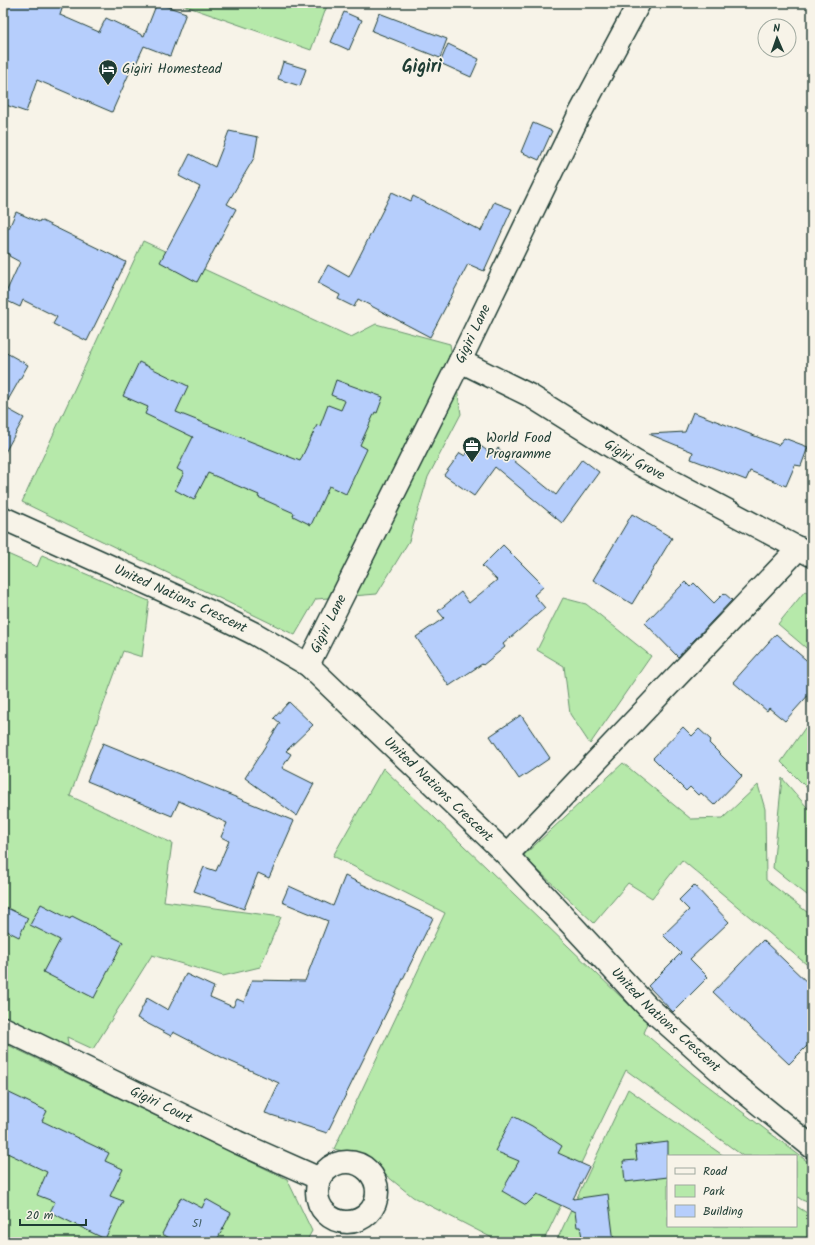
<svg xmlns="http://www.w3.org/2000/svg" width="815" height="1245" font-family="Kalam,sans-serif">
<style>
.green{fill:#b6e9aa;stroke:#6a936f}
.building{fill:#b6cefc;stroke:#1f3d34}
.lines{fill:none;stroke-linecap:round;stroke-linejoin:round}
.minor-casing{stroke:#1f3d34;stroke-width:25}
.minor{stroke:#f7f3e8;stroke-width:22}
.labels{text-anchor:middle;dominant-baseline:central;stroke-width:3.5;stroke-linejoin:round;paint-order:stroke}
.number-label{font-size:12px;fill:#456166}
.poi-label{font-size:14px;fill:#1f3d34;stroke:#f7f3e8;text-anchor:start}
.street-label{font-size:14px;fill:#1f3d34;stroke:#f7f3e8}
.district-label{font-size:18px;font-weight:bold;fill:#1f3d34;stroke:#f7f3e8}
</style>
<rect width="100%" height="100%" fill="#f7f3e8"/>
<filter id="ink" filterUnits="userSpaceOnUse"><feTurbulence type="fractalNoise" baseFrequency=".025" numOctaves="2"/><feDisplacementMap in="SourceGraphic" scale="8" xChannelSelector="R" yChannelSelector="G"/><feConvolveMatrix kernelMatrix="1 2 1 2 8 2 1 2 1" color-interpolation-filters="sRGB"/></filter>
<g filter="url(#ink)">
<g class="green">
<path d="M 177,3 L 328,3 L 311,50 Z"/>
<path d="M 143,241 L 351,337 L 376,324 L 450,344 L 461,414 L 428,477 L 409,541 L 377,594 L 316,599 L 295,635 L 22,502 Z"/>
<path d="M 3,552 L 37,567 L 42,555 L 149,601 L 142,657 L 123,651 L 70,796 L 172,843 L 164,901 L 281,917 L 260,967 L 223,976 L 152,955 L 93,1049 L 67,1037 L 69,1051 L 8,1045 L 287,1179 L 312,1231 L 306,1242 L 3,1242 Z"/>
<path d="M 805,591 L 812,595 L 812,653 L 778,624 Z"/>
<path d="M 563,598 L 586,604 L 651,656 L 590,744 L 570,714 L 564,666 L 537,650 Z"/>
<path d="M 812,718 L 812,793 L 781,762 Z"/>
<path d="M 623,763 L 691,819 L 723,818 L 758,785 L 765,809 L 766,880 L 812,916 L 812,969 L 682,860 L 652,898 L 628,883 L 594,923 L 523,856 Z"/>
<path d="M 383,768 L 648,1023 L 644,1033 L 695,1076 L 812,1165 L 812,1204 L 802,1200 L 796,1196 L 796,1156 L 743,1156 L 626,1070 L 543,1242 L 500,1242 L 413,1197 L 361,1155 L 334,1149 L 445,913 L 333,856 Z"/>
<path d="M 782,778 L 812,813 L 812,899 L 773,868 Z"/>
<path d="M 628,1089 L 724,1156 L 668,1156 L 668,1226 L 796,1226 L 796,1206 L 812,1216 L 812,1242 L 556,1242 Z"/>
</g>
<g class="building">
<path d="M 3,3 L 64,3 L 60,15 L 99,32 L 106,18 L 144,36 L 157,3 L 186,13 L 170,56 L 144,46 L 134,68 L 132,67 L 112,112 L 37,80 L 26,112 L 3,104 Z"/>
<path d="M 344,12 L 362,20 L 349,50 L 331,42 Z"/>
<path d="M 379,13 L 447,39 L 440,58 L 372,31 Z"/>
<path d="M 448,44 L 479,59 L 471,77 L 440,63 Z"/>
<path d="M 283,62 L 306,69 L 300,86 L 278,79 Z"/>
<path d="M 533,123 L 552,131 L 539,160 L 521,152 Z"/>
<path d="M 229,131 L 258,137 L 254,158 L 227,204 L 236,209 L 197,282 L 160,262 L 200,187 L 179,176 L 190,154 L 215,167 Z"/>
<path d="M 392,192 L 411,201 L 413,196 L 481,231 L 494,202 L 512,209 L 484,271 L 468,264 L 430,337 L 358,299 L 354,307 L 338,299 L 340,295 L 318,283 L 328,265 L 349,277 Z"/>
<path d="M 16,212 L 39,222 L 40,220 L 126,262 L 87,341 L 53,324 L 57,317 L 23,300 L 20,307 L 3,299 L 20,262 L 9,256 L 10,255 L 3,251 L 3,225 L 9,228 Z"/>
<path d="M 3,351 L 28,365 L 4,407 L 24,418 L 3,456 Z"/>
<path d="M 139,362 L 188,386 L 176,412 L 300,461 L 317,425 L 320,426 L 328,405 L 341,410 L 345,401 L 331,395 L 336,380 L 383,397 L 377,413 L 375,412 L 360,445 L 367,449 L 346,494 L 329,486 L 311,525 L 293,516 L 294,513 L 258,497 L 259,495 L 208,473 L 194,500 L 175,490 L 184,473 L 177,469 L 193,437 L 145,414 L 148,407 L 123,396 Z"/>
<path d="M 693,412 L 778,445 L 784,438 L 808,447 L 801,466 L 795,465 L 786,486 L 750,471 L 746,480 L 691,459 L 693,452 L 649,434 L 685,432 Z"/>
<path d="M 475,442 L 493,455 L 498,448 L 556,495 L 582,459 L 599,472 L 562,523 L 495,467 L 474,496 L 444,475 L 460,453 L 465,456 Z"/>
<path d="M 632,514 L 672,538 L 632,604 L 593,580 Z"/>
<path d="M 503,545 L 544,586 L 534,595 L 545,608 L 503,644 L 505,647 L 483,665 L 482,664 L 449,686 L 416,637 L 444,618 L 438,611 L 461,592 L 469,603 L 497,580 L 482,566 Z"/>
<path d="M 685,582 L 690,587 L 694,583 L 714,603 L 724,593 L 732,600 L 678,657 L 645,623 Z"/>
<path d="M 776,634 L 812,665 L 812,691 L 785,721 L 769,708 L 767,711 L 733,682 Z"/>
<path d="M 289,702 L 313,725 L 286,751 L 291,754 L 282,768 L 314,784 L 297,816 L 245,778 L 280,723 L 274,718 Z"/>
<path d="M 521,715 L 550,758 L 519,779 L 490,736 Z"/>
<path d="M 683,727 L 692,736 L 699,729 L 711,740 L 709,743 L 742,776 L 714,805 L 701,793 L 698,795 L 690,787 L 686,791 L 653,758 Z"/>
<path d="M 103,743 L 294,821 L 269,878 L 258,873 L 244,909 L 194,891 L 204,867 L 216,871 L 229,841 L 221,837 L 227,823 L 179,801 L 172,816 L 87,781 Z"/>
<path d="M 345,876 L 433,918 L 327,1133 L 265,1113 L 279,1083 L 225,1059 L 173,1032 L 171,1036 L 137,1018 L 147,998 L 168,1010 L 186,974 L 214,987 L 210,997 L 233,1007 L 237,999 L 244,1002 L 252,980 L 305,981 L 328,921 L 282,902 L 289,886 L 333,906 Z"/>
<path d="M 694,885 L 729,922 L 690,959 L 708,977 L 673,1012 L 648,986 L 681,953 L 663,935 L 689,910 L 679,900 Z"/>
<path d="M 41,904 L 70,919 L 72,916 L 123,942 L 94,998 L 43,972 L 60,940 L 30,925 Z"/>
<path d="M 3,906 L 28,918 L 19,937 L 3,929 Z"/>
<path d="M 763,940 L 812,987 L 812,1041 L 789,1064 L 713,992 Z"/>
<path d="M 3,1090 L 47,1111 L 42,1121 L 109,1153 L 105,1161 L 123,1169 L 110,1196 L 123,1201 L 105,1239 L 50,1212 L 55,1202 L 37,1195 L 47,1172 L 3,1151 Z"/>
<path d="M 513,1116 L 532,1126 L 562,1146 L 558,1153 L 589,1167 L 573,1199 L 608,1194 L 614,1242 L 583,1242 L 580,1227 L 577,1227 L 575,1212 L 537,1194 L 526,1205 L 502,1191 L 519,1161 L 495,1151 Z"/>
<path d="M 668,1142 L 668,1177 L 625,1182 L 623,1161 L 637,1160 L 635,1146 Z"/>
<path d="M 181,1197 L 202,1208 L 206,1199 L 231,1213 L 216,1242 L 177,1242 L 162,1234 Z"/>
</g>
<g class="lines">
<g class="minor-casing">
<g id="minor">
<path id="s1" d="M 460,361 L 529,395 L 636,462 L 811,555"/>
<path id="s2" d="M 3,518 L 213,613 L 255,634 L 308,665 L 507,855 L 647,1006 L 731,1081 L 812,1147"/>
<path id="s3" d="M 308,665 L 460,361 L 578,117 L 639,3"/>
<path d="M 507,855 L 799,548"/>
<path id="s4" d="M 3,1028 L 237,1142 L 320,1179"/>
<circle cx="347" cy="1192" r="30"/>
</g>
</g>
<use href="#minor" class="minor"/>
</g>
</g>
<defs>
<g id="hotel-pin" transform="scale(1)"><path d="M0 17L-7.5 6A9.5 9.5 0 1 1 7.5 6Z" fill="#1f3d34" stroke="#f7f3e8"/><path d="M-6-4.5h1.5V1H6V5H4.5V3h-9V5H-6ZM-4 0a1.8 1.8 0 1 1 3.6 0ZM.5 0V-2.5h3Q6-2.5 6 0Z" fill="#fff"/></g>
<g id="office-pin" transform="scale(1)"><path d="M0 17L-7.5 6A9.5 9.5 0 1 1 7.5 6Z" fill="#1f3d34" stroke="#f7f3e8"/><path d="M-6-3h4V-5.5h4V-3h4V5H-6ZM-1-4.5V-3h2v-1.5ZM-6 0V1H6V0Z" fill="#fff"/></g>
</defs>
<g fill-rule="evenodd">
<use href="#hotel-pin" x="108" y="69"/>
<use href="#office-pin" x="472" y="446"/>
</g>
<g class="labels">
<g class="number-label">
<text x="197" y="1223">51</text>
</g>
<g class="poi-label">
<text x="122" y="69">Gigiri Homestead</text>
<text x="486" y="438">World Food<tspan x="486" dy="16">Programme</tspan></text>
</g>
<g class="street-label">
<text stroke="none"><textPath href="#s3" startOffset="370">Gigiri Lane</textPath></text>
<text stroke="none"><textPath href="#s1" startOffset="201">Gigiri Grove</textPath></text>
<text stroke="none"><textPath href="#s2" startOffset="195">United Nations Crescent</textPath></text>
<text stroke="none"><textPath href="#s3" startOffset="46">Gigiri Lane</textPath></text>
<text stroke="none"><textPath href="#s2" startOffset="519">United Nations Crescent</textPath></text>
<text stroke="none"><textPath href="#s2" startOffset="843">United Nations Crescent</textPath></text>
<text stroke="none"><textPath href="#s4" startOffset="176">Gigiri Court</textPath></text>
</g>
<g class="district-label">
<text x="422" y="67">Gigiri</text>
</g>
</g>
<rect width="815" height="1245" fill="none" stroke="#f7f3e8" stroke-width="16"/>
<rect x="8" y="8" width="799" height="1229" fill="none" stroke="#1f3d34" stroke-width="1.5" filter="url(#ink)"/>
<rect x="667" y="1155" width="130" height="72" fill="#f7f3e8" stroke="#a1aaa0"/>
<rect x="675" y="1168" width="20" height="6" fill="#f7f3e8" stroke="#a1aaa0"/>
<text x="703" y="1175" font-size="12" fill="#1f3d34">Road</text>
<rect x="675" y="1185" width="20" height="12" fill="#b6e9aa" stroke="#a1aaa0"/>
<text x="703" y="1195" font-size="12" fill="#1f3d34">Park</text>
<rect x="675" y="1205" width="20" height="12" fill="#b6cefc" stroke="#a1aaa0"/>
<text x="703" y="1215" font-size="12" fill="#1f3d34">Building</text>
<g transform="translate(777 38) rotate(358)"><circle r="19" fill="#f7f3e8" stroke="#a1aaa0"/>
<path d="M0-3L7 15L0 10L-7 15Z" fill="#1f3d34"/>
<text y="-6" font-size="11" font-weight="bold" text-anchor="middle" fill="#1f3d34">N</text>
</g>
<path d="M20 1219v6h66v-6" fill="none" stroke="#1f3d34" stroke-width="2"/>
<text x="26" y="1219" font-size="12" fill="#1f3d34" stroke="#f7f3e8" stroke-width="3" paint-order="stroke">20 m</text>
</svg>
